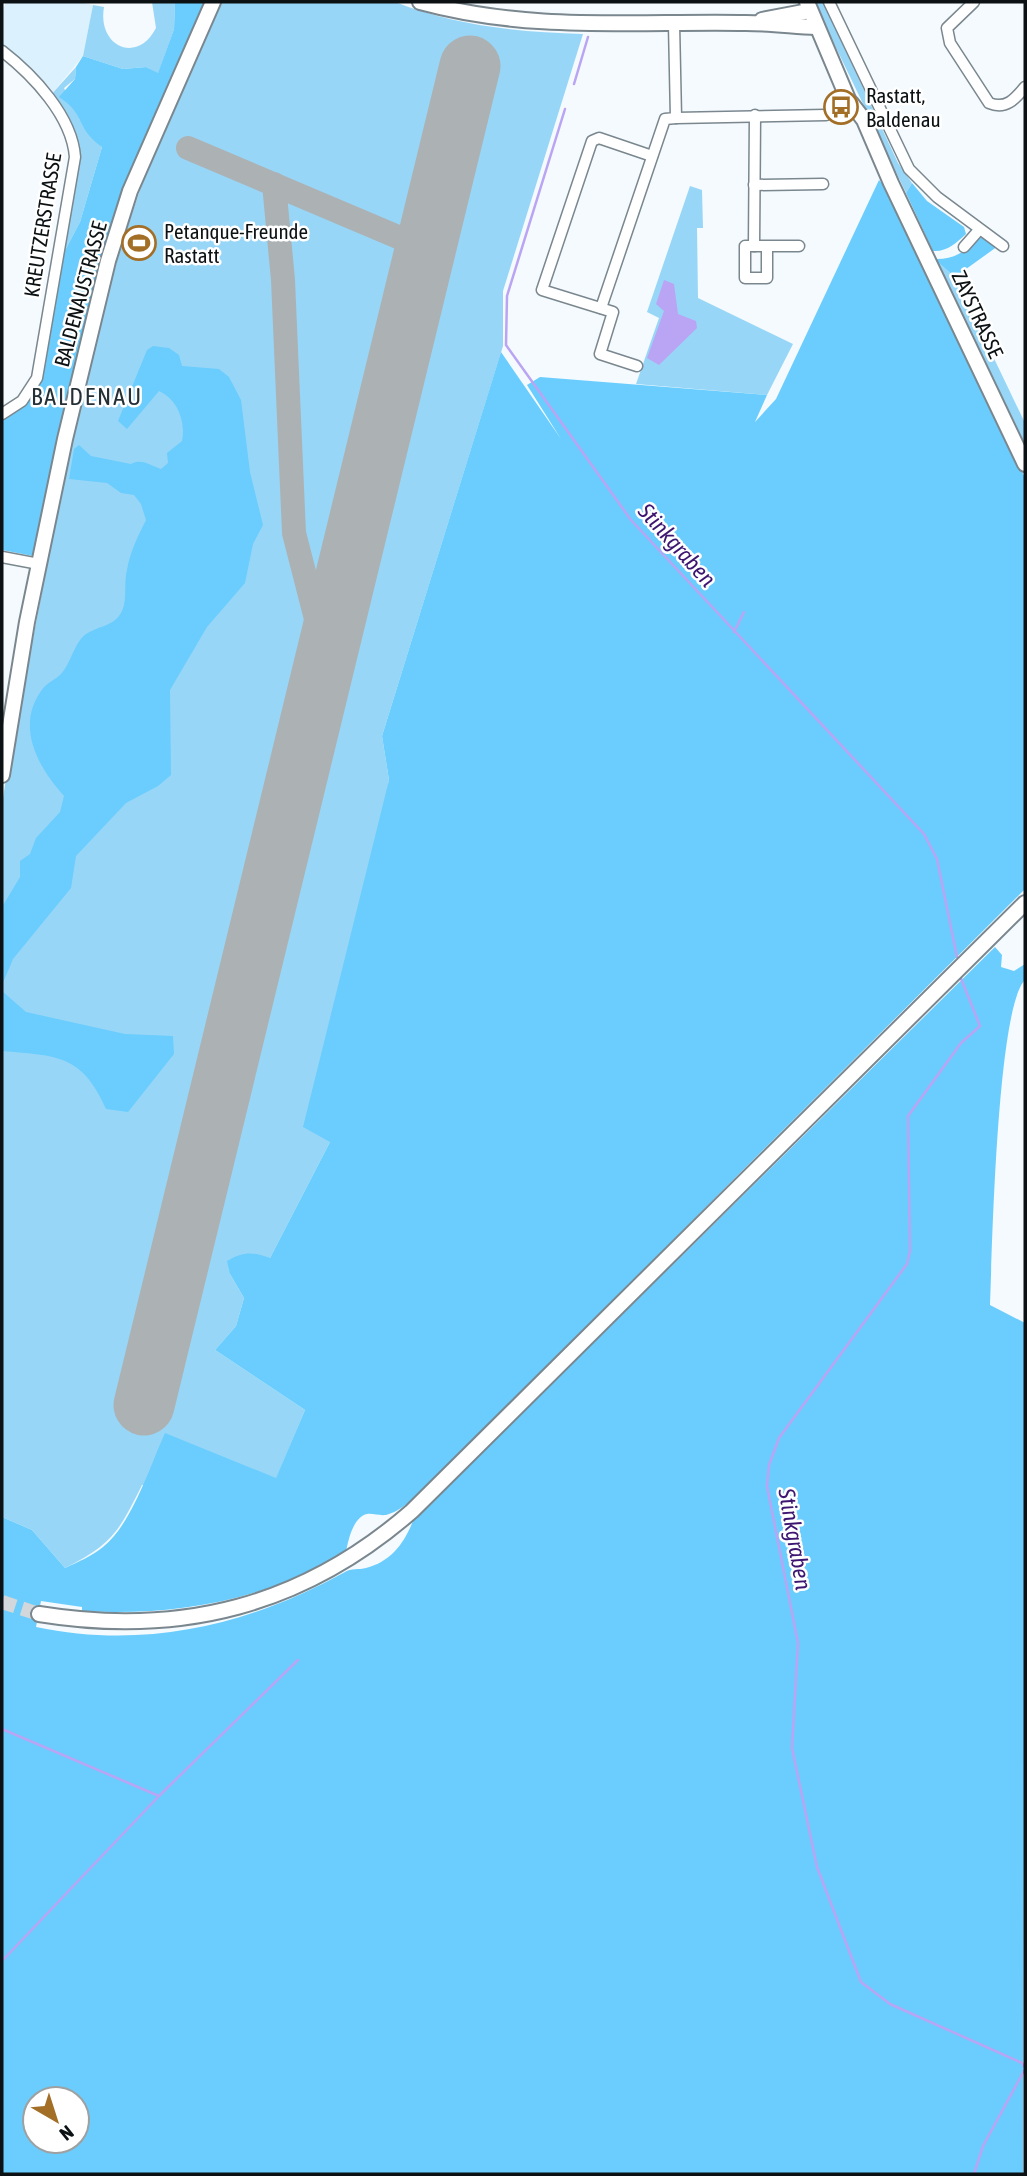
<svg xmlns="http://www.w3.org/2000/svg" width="1027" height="2176" font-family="'Asap Condensed',sans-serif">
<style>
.built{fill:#dbf1fe}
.green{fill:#98d6f7}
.forest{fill:#6acdfd;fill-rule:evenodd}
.water{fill:#baa4f4}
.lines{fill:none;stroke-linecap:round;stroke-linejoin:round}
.stream{stroke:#baa4f4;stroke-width:2.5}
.taxiway{stroke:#acb2b4;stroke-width:24}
.runway{stroke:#acb2b4;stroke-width:61}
.secondary-tunnel{stroke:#d1d7da;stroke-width:14;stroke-dasharray:14 7;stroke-linecap:butt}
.street-casing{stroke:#7a878f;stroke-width:13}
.secondary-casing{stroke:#7a878f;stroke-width:18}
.street{stroke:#fff;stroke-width:10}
.secondary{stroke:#fff;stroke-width:14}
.labels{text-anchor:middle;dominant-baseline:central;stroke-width:5;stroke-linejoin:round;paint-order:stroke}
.poi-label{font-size:21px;fill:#0c1113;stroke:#fff;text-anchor:start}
.street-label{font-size:21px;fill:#0c1113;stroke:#fff}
.water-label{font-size:23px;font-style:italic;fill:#3d1672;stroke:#fff}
.quarter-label{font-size:24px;letter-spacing:2px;fill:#253036;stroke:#fff}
</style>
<rect width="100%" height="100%" fill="#f4fafd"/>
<path class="built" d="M 6,2 L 79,2 L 93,5 L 83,56 L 50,96 L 2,46 L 2,13 Z"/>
<g class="green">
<path d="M 152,2 L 175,2 L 174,29 L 158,74 L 146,67 L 123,69 L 83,56 L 93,5 L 104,7 C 97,46 137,65 156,28 Z"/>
<path d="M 221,2 L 395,2 C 456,26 519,32 583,34 L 503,291 L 503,346 L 382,736 L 389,780 L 330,1142 L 270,1258 L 230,1274 L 244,1298 L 236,1326 L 215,1350 L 305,1410 L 276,1479 L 142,1485 C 119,1531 113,1544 65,1568 L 32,1530 L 2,1517 L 2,986 C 18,948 8,957 2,921 C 0,898 0,829 2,805 C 12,735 28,666 41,597 C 78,392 123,187 221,2 Z"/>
<path d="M 814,2 L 823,2 L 898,163 L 912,183 L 906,193 Z"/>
<path d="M 76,67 L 75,79 L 64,88 L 80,120 L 102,147 L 80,222 L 60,260 L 79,154 L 73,127 L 50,96 Z"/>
<path d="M 690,186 L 702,190 L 703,228 L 697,228 L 698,298 L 793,344 L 767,395 L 636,384 L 659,318 L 647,312 Z"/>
<path d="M 934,259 L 955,277 L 1025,423 L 1025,455 Z"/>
</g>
<g class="forest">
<path d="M 175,2 L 204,2 L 123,188 L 100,258 L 33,556 L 2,550 L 2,418 L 28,402 L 42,378 L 60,260 L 80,222 L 102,147 C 75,128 86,114 59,97 L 75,79 L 76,67 L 83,56 L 123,69 L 146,67 L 158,73 L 174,29 Z"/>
<path d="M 879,180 L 886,188 L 1025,478 L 1025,889 L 429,1483 C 417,1494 405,1509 389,1514 C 382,1517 374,1513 367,1514 C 353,1517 348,1541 346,1552 C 265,1601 175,1616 82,1611 L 82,1607 L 41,1601 L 36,1627 C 146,1650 249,1625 345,1572 C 351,1568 359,1570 366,1568 C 390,1562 404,1544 413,1521 L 995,947 L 1002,955 L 1001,967 L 1014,971 L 1025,964 L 1025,980 C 997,1007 992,1253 990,1305 L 1025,1323 L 1023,2174 L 2,2174 L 2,1517 L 32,1530 L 65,1568 C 78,1562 92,1556 103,1547 C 132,1524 150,1466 165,1433 L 276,1478 L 305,1410 L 215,1350 L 236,1326 L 244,1298 L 230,1274 L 227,1261 C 244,1251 253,1252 270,1258 L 330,1142 L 303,1127 L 389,780 L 382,736 L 501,352 L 561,439 L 527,385 L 540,377 L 767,395 L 755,422 L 776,399 ZM 35,2099 L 77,2099 L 77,2141 L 35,2141 Z"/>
<path d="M 912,183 L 927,201 L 964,227 L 966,234 C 956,243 947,252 933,251 L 906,193 Z"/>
<path d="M 984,235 L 998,246 L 955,277 L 934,259 C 956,260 968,249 984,235 Z"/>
<path d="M 153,346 L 169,348 L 179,355 L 182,366 L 219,369 L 229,377 L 241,400 L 250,472 L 263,525 L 253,544 L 245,583 L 207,627 L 170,690 L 171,775 L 158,786 L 126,803 L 76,856 L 71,888 L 13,959 L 2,986 L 2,907 L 20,877 L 20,861 L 30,854 L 36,838 L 60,812 L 64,796 C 37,766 14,724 44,687 C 49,682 56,679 61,674 C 71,663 74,643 86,634 C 96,627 112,626 119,616 C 129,603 123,585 127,570 C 130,552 138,536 146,520 L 141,504 L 134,495 L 121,493 L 107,483 L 69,479 L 74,449 L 79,445 L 91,456 L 131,464 C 142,458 151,466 161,469 L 168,463 L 167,453 L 182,441 C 186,421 177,399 159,391 L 127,429 L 118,421 L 147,350 Z"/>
<path d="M 2,991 L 26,1012 L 125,1034 L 173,1036 L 174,1054 L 128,1112 L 106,1109 C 82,1054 57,1056 2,1051 Z"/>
</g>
<path class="water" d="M 664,280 L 674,284 L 678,314 L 696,321 L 697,328 L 659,365 L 647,358 L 664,311 L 656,304 Z"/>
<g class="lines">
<g class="stream">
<path d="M 574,84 L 588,37"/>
<path d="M 565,109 L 507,296 L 506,345 L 631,520 L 924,834 L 937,859 L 957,957"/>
<path d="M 734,632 L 744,612"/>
<path d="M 960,976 L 980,1026 L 961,1043 L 908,1116 L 910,1251 L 907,1264 L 779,1438 L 769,1465 L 767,1486 L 798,1643 L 792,1748 L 817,1867 L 861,1982 L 890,2004 L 1022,2063 L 1025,2068"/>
<path d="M 2,1729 L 159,1796"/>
<path d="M 2,1961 L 159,1796 L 298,1660"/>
<path d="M 974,2174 L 983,2146 L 1025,2069"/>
</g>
<g class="taxiway">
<path d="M 188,148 L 424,248"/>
<path d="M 274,184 L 283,280 L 294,533 L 325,654"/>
</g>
<path class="runway" d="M 144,1405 L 470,66"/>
<path class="secondary-tunnel" d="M 2,1602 L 39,1614"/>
<g class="street-casing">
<g id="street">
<path d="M 829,2 L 909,169 L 937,197 L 1003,246"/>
<path d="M 974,2 L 947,28 L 950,43 L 989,103 C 1006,110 1015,99 1025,87"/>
<path d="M 2,51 C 33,75 72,116 75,157 L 37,378 L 22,401 L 2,414"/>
<path d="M 676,118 L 826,115"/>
<path d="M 754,185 L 823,184"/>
<path d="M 754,246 L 755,115"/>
<path d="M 767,246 L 767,278 L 745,278 L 745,246 C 763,246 781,246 799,246"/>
<path d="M 964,247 L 979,230"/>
<path d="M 601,308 L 665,119 L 676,118 L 674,24"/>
<path d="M 637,366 L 600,354 L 613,312 L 542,290 L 592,141 L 599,138 L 652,156"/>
<path d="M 2,557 L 39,564"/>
</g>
</g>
<g class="secondary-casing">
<g id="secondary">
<path d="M 420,2 C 530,32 634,21 746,23 C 770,23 793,26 816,27"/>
<path d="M 807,2 L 853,111"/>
<path d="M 762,20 L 809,11"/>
<path d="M 851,103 L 864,120 L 891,183 L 1025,464"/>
<path d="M 2,775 L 27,622 L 65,439 L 108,261 L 130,191 L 213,2"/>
<path d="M 39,1614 C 181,1637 303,1606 412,1511 L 1025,903"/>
</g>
</g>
<use href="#street" class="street"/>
<use href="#secondary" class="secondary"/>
</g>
<defs>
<g id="bus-ring" transform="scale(1.75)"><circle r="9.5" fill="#fff" stroke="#a36f27" stroke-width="1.5"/><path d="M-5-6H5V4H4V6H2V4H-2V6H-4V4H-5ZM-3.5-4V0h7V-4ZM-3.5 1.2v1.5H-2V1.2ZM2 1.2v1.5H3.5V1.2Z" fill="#a36f27"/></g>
<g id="stadium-ring" transform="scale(1.75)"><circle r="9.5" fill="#fff" stroke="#a36f27" stroke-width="1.5"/><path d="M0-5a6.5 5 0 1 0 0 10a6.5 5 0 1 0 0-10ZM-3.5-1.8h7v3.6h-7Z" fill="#a36f27"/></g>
</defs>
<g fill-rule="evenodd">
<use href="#bus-ring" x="841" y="107"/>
<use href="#stadium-ring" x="139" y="243"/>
</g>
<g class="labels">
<g class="poi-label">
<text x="866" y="95">Rastatt,<tspan x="866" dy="24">Baldenau</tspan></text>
<text x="164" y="231">Petanque-Freunde<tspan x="164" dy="24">Rastatt</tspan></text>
</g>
<g class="street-label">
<text transform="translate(42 225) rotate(-81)">KREUTZERSTRASSE</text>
<text transform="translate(80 294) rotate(-75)">BALDENAUSTRASSE</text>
<text transform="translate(978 314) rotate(65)">ZAYSTRASSE</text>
</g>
<g class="water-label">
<text transform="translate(677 545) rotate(48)">Stinkgraben</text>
<text transform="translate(795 1539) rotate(80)">Stinkgraben</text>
</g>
<g class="quarter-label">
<text x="87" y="396">BALDENAU</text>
</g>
</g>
<rect width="1027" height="2176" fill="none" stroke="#0c1113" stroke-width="7"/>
<g transform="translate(56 2120) rotate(141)"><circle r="33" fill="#ffffff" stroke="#9ea0a1" stroke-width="2"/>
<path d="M0-5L12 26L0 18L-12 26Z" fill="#a36f27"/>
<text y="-10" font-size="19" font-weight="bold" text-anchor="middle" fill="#0c1113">N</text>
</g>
</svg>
